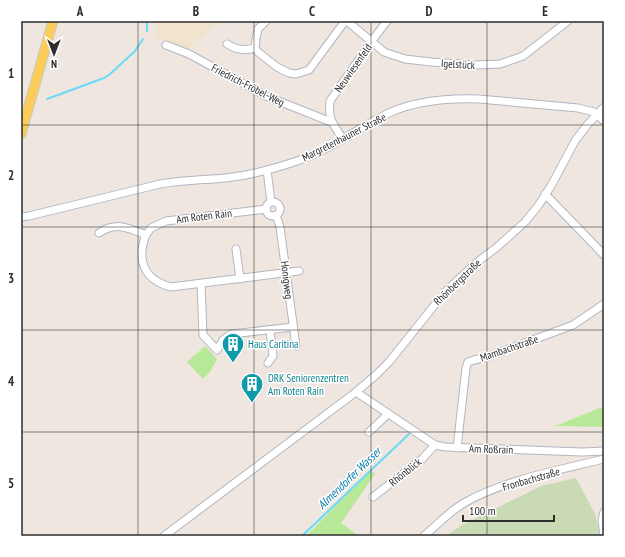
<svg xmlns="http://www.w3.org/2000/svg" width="625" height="557" font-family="'PT Sans Narrow',sans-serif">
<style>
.education{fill:#f1e4cd}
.green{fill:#b7e998}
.cemetery{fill:#c9dab4}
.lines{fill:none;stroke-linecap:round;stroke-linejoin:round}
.stream{stroke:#6bd9f8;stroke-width:2}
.minor-casing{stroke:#b2b6c1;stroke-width:9}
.major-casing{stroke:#c8c8c8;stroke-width:11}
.minor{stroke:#fff;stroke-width:7}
.major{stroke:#fbcd58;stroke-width:9}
.grid{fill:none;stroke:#2d2d2d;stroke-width:1;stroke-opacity:0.55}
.labels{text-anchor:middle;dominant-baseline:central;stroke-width:3;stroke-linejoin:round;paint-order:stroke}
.street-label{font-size:11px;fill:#2d2d2d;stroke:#fff}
.culture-label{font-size:11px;fill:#0d838f;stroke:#fff;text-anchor:start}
.water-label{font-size:12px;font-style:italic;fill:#0379aa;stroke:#fff}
.neatline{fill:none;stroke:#2d2d2d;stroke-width:1.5}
.grid-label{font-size:13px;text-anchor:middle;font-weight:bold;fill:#2d2d2d}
</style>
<rect width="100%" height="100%" fill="#efe7df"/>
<path class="education" d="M 159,21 L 218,21 L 189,49 L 154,36 Z"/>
<g class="green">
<path d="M 205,346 L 217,359 L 210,372 L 203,379 L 187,362 Z"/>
<path d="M 604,407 L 604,427 L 555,426 L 600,408 Z"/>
<path d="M 371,470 L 375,474 L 341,523 L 359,536 L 306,536 Z"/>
</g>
<path class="cemetery" d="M 576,478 L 595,514 L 600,536 L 446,536 L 462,525 L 541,486 Z"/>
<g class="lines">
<g class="stream">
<path d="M 147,31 L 147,21"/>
<path d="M 47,99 L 104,78 L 109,75 L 135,51 L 143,39"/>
<path d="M 302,536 L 409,434"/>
</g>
<g class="minor-casing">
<g id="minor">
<path d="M 266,21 L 258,29 L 256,39 L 255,48 L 258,52 L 277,67 L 289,73 L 296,74 L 309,70 L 345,21"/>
<path d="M 347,21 L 384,52 L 405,59 L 431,62 L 476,65 L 500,64 L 523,56 L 568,21"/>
<path d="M 227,44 C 237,50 244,51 255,48"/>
<path d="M 166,45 L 189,54 L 266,96 L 331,122"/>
<path d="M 343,139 C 333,124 328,120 330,101 L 371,42 L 387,21"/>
<path d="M 267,170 L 271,202"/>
<path d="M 545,194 L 604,255"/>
<circle cx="273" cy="209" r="7"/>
<path d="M 276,215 L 280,227 L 296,346"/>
<path d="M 21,217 L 29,216 L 160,184 C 182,180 204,180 226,178 C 251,175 274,169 297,161 C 330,150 358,128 389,113 C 417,100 448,98 479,99 L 578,108 L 594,112 L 604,121"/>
<path d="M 99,233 C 116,221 129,228 146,235 L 151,228 L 166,221 L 266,209"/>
<path d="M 146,235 C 136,260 144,280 171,287 L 299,271"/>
<path d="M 236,249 L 240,279"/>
<path d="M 201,284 L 203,335 L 217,350 L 223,340 L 231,334 L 293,327"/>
<path d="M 268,363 L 273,356 L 270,330"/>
<path d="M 356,392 L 435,445 L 445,447 L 582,452 L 604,451"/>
<path d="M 369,432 L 388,414"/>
<path d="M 457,448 L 466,368 L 468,362 L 474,360 L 487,357 L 573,325 L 604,304"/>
<path d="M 373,497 L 422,459 L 435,445"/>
<path d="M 164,536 L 356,392 L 377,374 L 389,362 L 445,292 L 476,263 L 496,248 L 525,222 L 538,206 L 551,186 L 575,141 L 588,124 L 604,107"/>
<path d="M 424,536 C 437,525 450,511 464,503 C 504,480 559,470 604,459"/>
<path d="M 604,536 L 602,520 L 604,512"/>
</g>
</g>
<g class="major-casing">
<path id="major" d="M 21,134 L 53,21"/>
</g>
<use href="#minor" class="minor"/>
<use href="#major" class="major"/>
</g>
<path class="grid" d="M 138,21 L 138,536M 254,21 L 254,536M 371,21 L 371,536M 487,21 L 487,536M 21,125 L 604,125M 21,227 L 604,227M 21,330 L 604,330M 21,432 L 604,432"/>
<defs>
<g id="building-pin" transform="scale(1.15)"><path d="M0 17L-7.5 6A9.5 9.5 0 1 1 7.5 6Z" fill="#0f9aa8" stroke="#fff"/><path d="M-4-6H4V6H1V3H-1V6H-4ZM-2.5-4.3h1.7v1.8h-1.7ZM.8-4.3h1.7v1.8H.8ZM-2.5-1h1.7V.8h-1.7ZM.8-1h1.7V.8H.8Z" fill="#fff"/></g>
</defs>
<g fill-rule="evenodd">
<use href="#building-pin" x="233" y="344"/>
<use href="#building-pin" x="252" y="384"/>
</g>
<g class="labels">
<g class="street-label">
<text transform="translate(458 64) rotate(3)">Igelstück</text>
<text transform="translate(353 68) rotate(-55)">Neuwiesenfeld</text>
<text transform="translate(248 85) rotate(27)">Friedrich-Fröbel-Weg</text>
<text transform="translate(344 137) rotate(-27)">Margretenhauner Straße</text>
<text transform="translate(204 216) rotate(-7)">Am Roten Rain</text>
<text transform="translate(287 280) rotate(83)">Honigweg</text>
<text transform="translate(457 282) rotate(-44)">Rhönbergstraße</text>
<text transform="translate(509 348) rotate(-19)">Mambachstraße</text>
<text transform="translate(491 449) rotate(2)">Am Roßrain</text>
<text transform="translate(405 472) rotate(-39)">Rhönblick</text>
<text transform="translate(531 479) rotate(-16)">Fronbachstraße</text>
</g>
<g class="culture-label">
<text x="248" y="344">Haus Caritina</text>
<text x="268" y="378">DRK Seniorenzentren<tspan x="268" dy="13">Am Roten Rain</tspan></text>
</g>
<g class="water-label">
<text transform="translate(349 478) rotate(-44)">Almendorfer Wasser</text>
</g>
</g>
<rect width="625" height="557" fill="none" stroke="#ffffff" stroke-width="44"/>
<g transform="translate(54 54) rotate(180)" stroke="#ffffff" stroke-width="3" paint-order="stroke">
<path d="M0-3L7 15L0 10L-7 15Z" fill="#2d2d2d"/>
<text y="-6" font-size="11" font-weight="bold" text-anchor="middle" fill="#2d2d2d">N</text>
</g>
<path d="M463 515v6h91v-6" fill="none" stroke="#2d2d2d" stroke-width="2"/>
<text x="469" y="515" font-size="12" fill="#2d2d2d" stroke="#ffffff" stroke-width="3" paint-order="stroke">100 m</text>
<rect x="22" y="22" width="581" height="513" class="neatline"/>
<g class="grid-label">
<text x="80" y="16">A</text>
<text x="196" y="16">B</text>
<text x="312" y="16">C</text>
<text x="429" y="16">D</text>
<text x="545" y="16">E</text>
<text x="11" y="78">1</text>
<text x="11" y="180">2</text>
<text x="11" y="283">3</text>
<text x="11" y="386">4</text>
<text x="11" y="488">5</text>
</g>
</svg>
